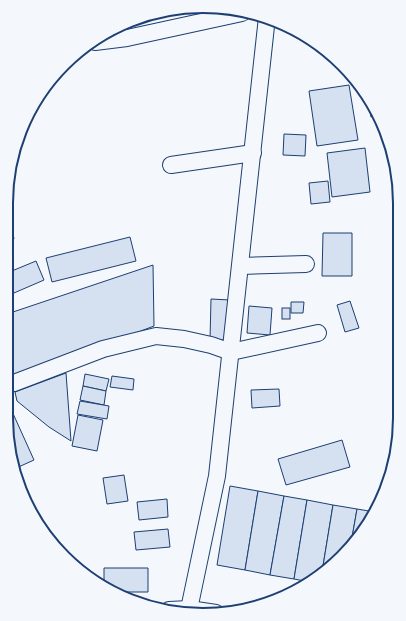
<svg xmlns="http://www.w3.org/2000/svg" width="406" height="621" font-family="Karla,sans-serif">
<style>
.building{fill:#d5e0f0;stroke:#1d3f73}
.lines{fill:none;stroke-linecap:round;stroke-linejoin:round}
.minor-casing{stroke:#1d3f73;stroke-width:18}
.minor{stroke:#f4f7fb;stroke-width:16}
.rim{fill:none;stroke:#1d3f73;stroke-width:2}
</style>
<rect width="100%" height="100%" fill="#f4f7fb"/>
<g class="building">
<path d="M 349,85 L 358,140 L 317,146 L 309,91 Z"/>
<path d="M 368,100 L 379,115 L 371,117 Z"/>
<path d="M 284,134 L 306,135 L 305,156 L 283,155 Z"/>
<path d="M 365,148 L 370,192 L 332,197 L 327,153 Z"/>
<path d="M 328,181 L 330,202 L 311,204 L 309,183 Z"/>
<path d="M 8,207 L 14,239 L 7,240 Z"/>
<path d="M 323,233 L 352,233 L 352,276 L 322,276 Z"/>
<path d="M 130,237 L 136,261 L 52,282 L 46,258 Z"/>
<path d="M 36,261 L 44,280 L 7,296 L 7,273 Z"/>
<path d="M 153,265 L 154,326 L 9,381 L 6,373 L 7,314 Z"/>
<path d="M 211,299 L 230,300 L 229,340 L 210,340 Z"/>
<path d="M 350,301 L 359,328 L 345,332 L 337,305 Z"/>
<path d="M 291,302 L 304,302 L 303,313 L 291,313 Z"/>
<path d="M 249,306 L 272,308 L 270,335 L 247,333 Z"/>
<rect x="282" y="308" width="8" height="11"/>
<path d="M 66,373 L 71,441 L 49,427 L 17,401 L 15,392 Z"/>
<path d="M 85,374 L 109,379 L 106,391 L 83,386 Z"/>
<path d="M 112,376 L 134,379 L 133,390 L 110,387 Z"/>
<path d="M 83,386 L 106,391 L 104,405 L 80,400 Z"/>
<path d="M 279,389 L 280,406 L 252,408 L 251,390 Z"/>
<path d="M 6,398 L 34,460 L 14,469 L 6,418 Z"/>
<path d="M 80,401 L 109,406 L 107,419 L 77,414 Z"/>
<path d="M 78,415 L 103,420 L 97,451 L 72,446 Z"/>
<path d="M 342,440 L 350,467 L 286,485 L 278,459 Z"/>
<path d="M 124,475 L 128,501 L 107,504 L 103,478 Z"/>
<path d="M 230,486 L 258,491 L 245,570 L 217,565 Z"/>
<path d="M 258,491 L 284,496 L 270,575 L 245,570 Z"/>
<path d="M 284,496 L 307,500 L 294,579 L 270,575 Z"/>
<path d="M 167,499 L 168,517 L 139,520 L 137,502 Z"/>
<path d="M 307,500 L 333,505 L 322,572 L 310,582 L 294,579 Z"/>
<path d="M 333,505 L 357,509 L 350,549 L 322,572 Z"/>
<path d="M 357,509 L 375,512 L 350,549 Z"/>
<path d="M 168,529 L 170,547 L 136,550 L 134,532 Z"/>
<path d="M 104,568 L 148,568 L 148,592 L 114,592 L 104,586 Z"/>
</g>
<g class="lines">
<g class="minor-casing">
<g id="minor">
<path d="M 95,42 L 127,38 L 242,13"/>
<path d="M 171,165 L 253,153"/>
<path d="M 241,266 L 306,264"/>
<path d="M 14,383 L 103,349 L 156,336 L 184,339 L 211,345 L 231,352 L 318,333"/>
<path d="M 169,610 L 189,609 L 216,613"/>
<path d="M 188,614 L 217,476 L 267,17"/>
</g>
</g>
<use href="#minor" class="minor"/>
</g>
<path d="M0 0H406V621H0ZM203 13H203A190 190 0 0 1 393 203V418A190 190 0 0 1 203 608H203A190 190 0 0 1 13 418V203A190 190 0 0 1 203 13Z" fill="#f4f7fb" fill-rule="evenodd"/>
<path class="rim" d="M203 13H203A190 190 0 0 1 393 203V418A190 190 0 0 1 203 608H203A190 190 0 0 1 13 418V203A190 190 0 0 1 203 13Z"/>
</svg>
